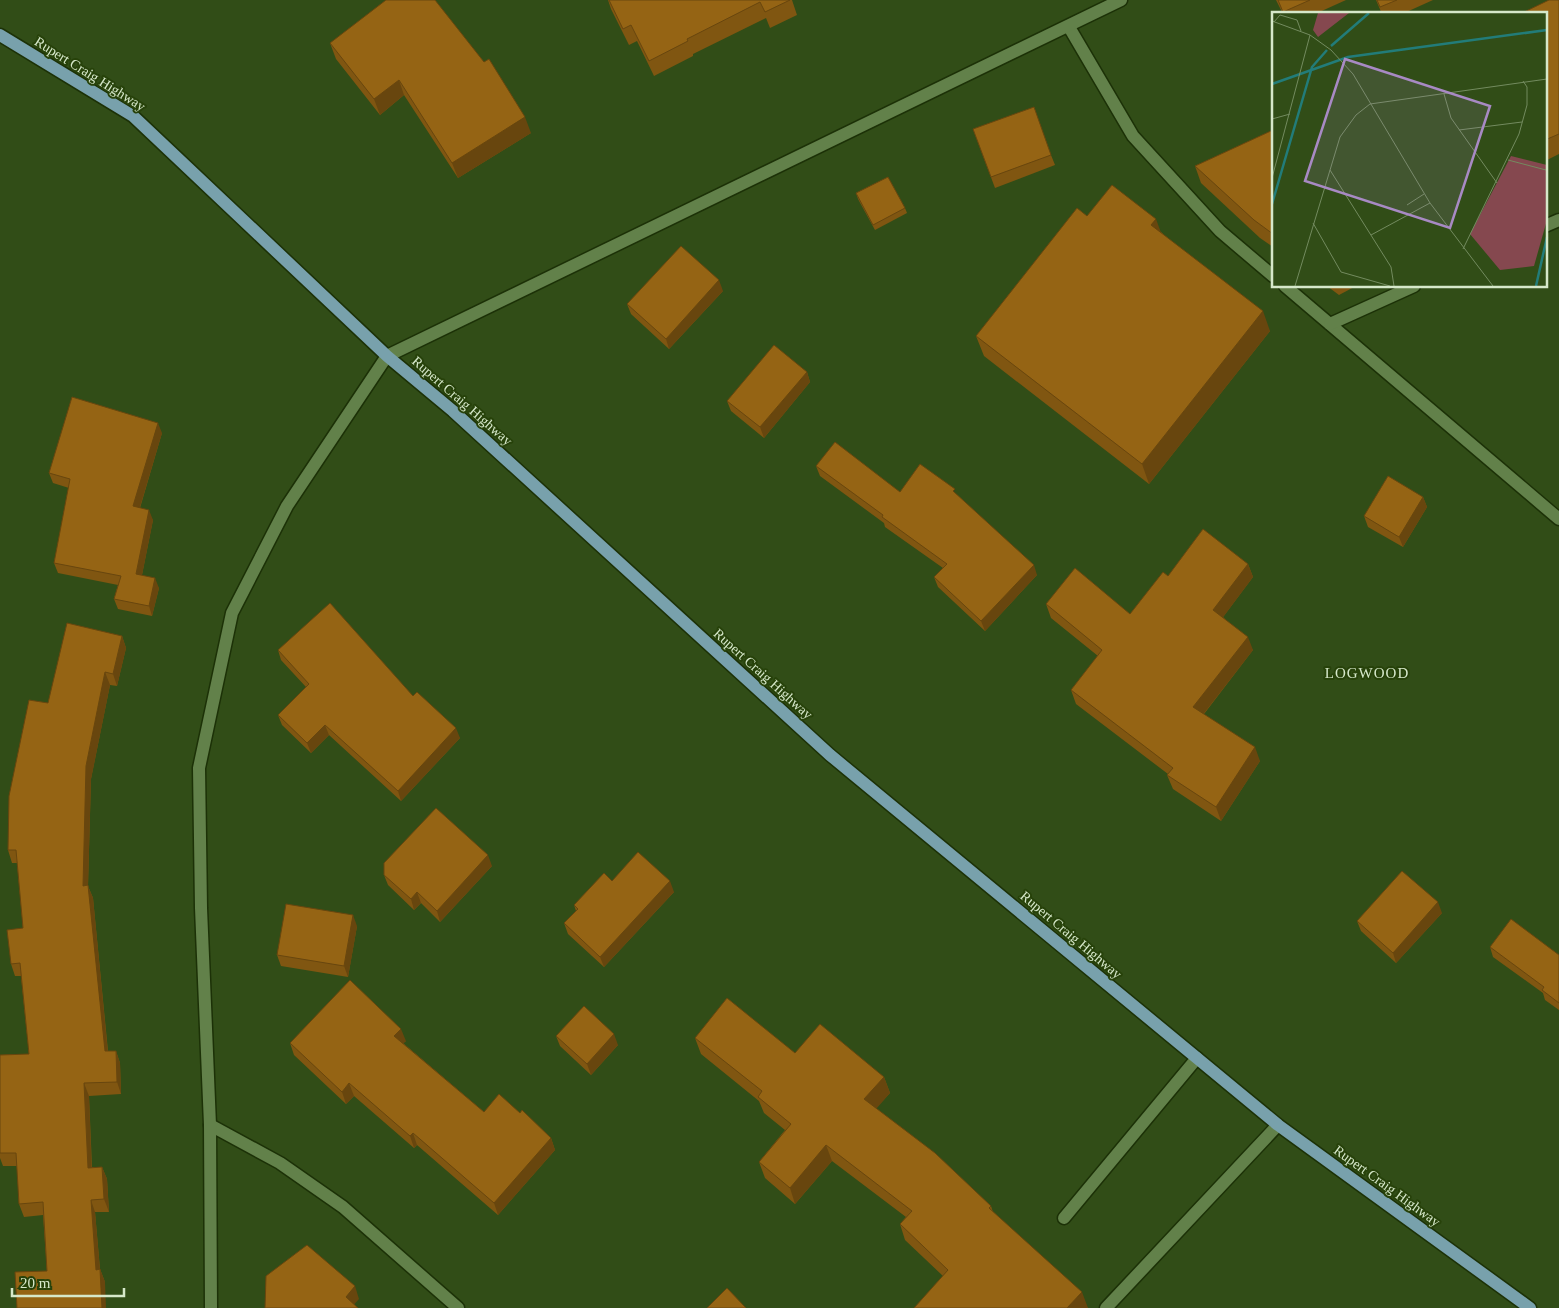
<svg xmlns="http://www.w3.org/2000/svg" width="1559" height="1308" font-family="'Times New Roman',serif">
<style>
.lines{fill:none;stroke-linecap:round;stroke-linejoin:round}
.lane-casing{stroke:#1c3107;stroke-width:15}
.street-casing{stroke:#1c3107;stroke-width:15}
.primary-casing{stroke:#1c3107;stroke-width:15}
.lane{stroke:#62814a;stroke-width:12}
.street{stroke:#62814a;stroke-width:12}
.primary{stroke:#78a1ac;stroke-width:12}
.wall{fill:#805611}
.shaded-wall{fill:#68460e}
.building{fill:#956414;stroke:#68460e}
.labels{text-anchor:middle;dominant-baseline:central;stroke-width:4;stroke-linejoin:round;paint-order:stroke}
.street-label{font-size:14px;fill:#d6e8ca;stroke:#27420a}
.neighbourhood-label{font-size:15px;letter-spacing:1px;fill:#d6e8ca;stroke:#27420a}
.inset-river{fill:none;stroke:#227c79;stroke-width:2.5}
.inset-road{fill:none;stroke:#738b5f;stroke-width:1}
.view{fill:#a88ac4;fill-opacity:0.15;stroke:#a88ac4;stroke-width:2.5}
.inset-edge{fill:none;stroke:#d6e8ca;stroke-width:2.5}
</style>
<rect width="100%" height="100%" fill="#314d17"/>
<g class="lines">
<g class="lane-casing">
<path id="lane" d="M 1064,1218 L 1197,1058"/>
</g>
<g class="street-casing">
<g id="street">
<path d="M 1069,27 L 1133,136 L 1220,231 L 1273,276"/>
<path d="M 1545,226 L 1559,220"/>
<path d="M 1285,286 L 1559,519"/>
<path d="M 1330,324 L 1414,286"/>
<path d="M 210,1125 L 280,1163 L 343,1207 L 458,1308"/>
<path d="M 211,1308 L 210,1125 L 201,908 L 199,768 L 232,613 L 287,506 L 387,356 L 1121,0"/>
<path d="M 1106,1308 L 1278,1125"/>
</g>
</g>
<g class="primary-casing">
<path id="primary" d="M 0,35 L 133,116 L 387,356 L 453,411 L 830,755 L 1278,1125 L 1530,1308"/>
</g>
<use href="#lane" class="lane"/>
<use href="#street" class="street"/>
<use href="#primary" class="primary"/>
</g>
<g class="wall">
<path d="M 608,0 L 792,0 L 797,15 L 770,28 L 766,18 L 693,54 L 693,56 L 654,76 L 637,41 L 629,45 L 611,9 Z"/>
<path d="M 1276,0 L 1346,0 L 1315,14 L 1283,14 Z"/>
<path d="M 1376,0 L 1433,0 L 1402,14 L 1382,14 Z"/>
<path d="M 1559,0 L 1559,154 L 1545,161 L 1545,14 Z"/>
<path d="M 330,43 L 531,133 L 458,178 L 404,95 L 380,115 L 336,59 Z"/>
<path d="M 973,129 L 1051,155 L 1055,165 L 995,188 Z"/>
<path d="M 1273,130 L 1273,247 L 1260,238 L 1201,183 L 1195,166 Z"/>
<path d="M 856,193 L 905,208 L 907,213 L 875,230 L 858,199 Z"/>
<path d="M 1087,216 L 1161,232 L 1270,331 L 1149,484 L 984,356 L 976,336 Z"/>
<path d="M 1327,286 L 1356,286 L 1339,295 Z"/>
<path d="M 723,291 L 669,349 L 631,314 L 627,304 Z"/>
<path d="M 807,372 L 810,382 L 764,438 L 731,411 L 727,401 Z"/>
<path d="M 162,433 L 140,508 L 153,520 L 142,575 L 159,588 L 152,616 L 118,609 L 114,599 L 118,585 L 58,573 L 54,563 L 69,488 L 53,483 L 49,473 Z"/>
<path d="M 816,466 L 900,492 L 957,495 L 1037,575 L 985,631 L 938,587 L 934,577 L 943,568 L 885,527 L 884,523 L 820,476 Z"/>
<path d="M 1423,497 L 1427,507 L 1403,547 L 1368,527 L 1364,516 Z"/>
<path d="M 1248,564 L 1253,577 L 1223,617 L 1253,650 L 1204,714 L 1260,761 L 1221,821 L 1173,789 L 1167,775 L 1168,774 L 1076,704 L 1071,690 L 1098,656 L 1051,618 L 1046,604 L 1130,614 L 1168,576 Z"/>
<path d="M 122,636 L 126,648 L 117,686 L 110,685 L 91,779 L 88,886 L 93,898 L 108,1051 L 116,1051 L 120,1063 L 121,1094 L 89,1096 L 92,1167 L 102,1167 L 107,1179 L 109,1212 L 95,1212 L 100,1269 L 105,1282 L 47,1271 L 43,1215 L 24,1217 L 19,1204 L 17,1166 L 3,1166 L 0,1158 L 0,1055 L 29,1054 L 21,976 L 15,976 L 11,964 L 23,928 L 17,863 L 12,863 L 8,850 L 48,703 Z"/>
<path d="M 278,650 L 413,696 L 460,738 L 401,801 L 329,735 L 311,753 L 282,725 L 278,715 L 306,687 L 281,660 Z"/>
<path d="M 492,866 L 440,922 L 421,903 L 414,910 L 388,885 L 384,875 Z"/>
<path d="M 612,881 L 674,892 L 604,967 L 568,934 L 564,923 L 576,911 L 574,905 Z"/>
<path d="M 1442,913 L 1396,963 L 1361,931 L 1357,921 Z"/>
<path d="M 357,926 L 348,977 L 281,966 L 277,955 Z"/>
<path d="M 1490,947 L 1559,955 L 1559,1010 L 1545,1000 L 1543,993 L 1493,957 Z"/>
<path d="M 556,1036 L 618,1045 L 591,1075 L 560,1046 Z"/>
<path d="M 695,1038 L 795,1053 L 884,1077 L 890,1093 L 876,1108 L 991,1206 L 993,1212 L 1088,1308 L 943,1276 L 905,1240 L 900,1224 L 906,1217 L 832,1161 L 795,1204 L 765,1178 L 759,1162 L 785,1130 L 764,1113 L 759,1101 L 701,1054 Z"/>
<path d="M 406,1041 L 403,1043 L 484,1112 L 520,1113 L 551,1138 L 555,1150 L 498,1215 L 417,1145 L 414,1148 L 354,1096 L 346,1104 L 294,1055 L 290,1043 Z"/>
</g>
<g class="shaded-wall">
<path d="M 399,80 L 404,95 L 380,115 L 374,99 Z"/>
<path d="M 525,117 L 531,133 L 458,178 L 452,163 Z"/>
<path d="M 1156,219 L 1163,238 L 1151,225 Z"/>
<path d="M 719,280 L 723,291 L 669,349 L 666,339 Z"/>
<path d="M 1263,311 L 1270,331 L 1149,484 L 1142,464 Z"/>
<path d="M 807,372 L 810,382 L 764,438 L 760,427 Z"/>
<path d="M 158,423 L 162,433 L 137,517 L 133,506 Z"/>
<path d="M 1423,497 L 1427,507 L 1403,547 L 1399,537 Z"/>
<path d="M 149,510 L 153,520 L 140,585 L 136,574 Z"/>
<path d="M 1248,564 L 1253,577 L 1218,624 L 1213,610 Z"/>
<path d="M 1034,565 L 1037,575 L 985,631 L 981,621 Z"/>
<path d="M 155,578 L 159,588 L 152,616 L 149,606 Z"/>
<path d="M 122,636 L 126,648 L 117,686 L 113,674 Z"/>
<path d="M 1248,637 L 1253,650 L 1198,721 L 1193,707 Z"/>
<path d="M 105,672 L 110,685 L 91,779 L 88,886 L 93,898 L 109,1064 L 105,1051 L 83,886 L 86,766 Z"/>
<path d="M 325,725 L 329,735 L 311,753 L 307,743 Z"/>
<path d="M 456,728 L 460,738 L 401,801 L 398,791 Z"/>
<path d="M 1255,747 L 1260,761 L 1221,821 L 1216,807 Z"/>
<path d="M 488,855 L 492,866 L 440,922 L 437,911 Z"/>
<path d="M 670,881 L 674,892 L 604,967 L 600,957 Z"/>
<path d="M 417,892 L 421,903 L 414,910 L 411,899 Z"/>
<path d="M 1438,902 L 1442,913 L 1396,963 L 1393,953 Z"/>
<path d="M 353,915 L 357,926 L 348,977 L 344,966 Z"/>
<path d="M 401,1029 L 406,1041 L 399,1048 L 394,1036 Z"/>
<path d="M 614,1034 L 618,1045 L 591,1075 L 587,1064 Z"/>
<path d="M 116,1051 L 120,1063 L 121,1094 L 117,1082 Z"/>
<path d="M 884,1077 L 890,1093 L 870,1116 L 864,1099 Z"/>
<path d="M 84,1083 L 89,1096 L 92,1180 L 88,1168 Z"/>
<path d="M 349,1083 L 354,1096 L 346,1104 L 342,1092 Z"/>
<path d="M 413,1133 L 417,1145 L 414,1148 L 410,1136 Z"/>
<path d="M 551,1138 L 555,1150 L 498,1215 L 494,1203 Z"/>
<path d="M 826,1145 L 832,1161 L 795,1204 L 790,1188 Z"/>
<path d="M 102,1167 L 107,1179 L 109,1212 L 104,1199 Z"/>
<path d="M 91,1200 L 95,1212 L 101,1282 L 96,1270 Z"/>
<path d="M 100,1269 L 105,1282 L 106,1308 L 102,1308 Z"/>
<path d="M 355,1286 L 359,1299 L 351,1308 L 346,1297 Z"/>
<path d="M 1082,1292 L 1088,1308 L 1067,1308 Z"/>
</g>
<g class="building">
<path d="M 386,0 L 435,0 L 484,62 L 489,59 L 525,117 L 452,163 L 399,80 L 374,99 L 330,43 Z"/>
<path d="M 609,0 L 790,0 L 765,12 L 760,2 L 687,39 L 688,41 L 649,61 L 631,25 L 623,29 Z"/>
<path d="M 1278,0 L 1310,0 L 1283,12 Z"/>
<path d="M 1377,0 L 1397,0 L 1380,7 Z"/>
<path d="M 1549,0 L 1559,0 L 1559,134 L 1545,140 L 1545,14 L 1520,14 Z"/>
<path d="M 1034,107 L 1051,155 L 991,177 L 973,129 Z"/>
<path d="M 1273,130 L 1273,234 L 1254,220 L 1195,166 Z"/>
<path d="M 888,177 L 905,208 L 873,225 L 856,193 Z"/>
<path d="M 1112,185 L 1156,219 L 1151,225 L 1263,311 L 1142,464 L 976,336 L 1077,208 L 1087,216 Z"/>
<path d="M 681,246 L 719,280 L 666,339 L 627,304 Z"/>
<path d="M 774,345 L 807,372 L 760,427 L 727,401 Z"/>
<path d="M 72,397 L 158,423 L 133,506 L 149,510 L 136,574 L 155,578 L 149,606 L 114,599 L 121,576 L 54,563 L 70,479 L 49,473 Z"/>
<path d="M 835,442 L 900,492 L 920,464 L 955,489 L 953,491 L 1034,565 L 981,621 L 934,577 L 947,564 L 882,517 L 883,515 L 816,466 Z"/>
<path d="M 1388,476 L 1423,497 L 1399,537 L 1364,516 Z"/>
<path d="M 1203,529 L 1248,564 L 1213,610 L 1248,637 L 1193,707 L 1255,747 L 1216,807 L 1167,775 L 1173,768 L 1071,690 L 1102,650 L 1046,604 L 1075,568 L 1130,614 L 1163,572 L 1168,576 Z"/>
<path d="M 330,603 L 413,696 L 417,692 L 456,728 L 398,791 L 325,725 L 307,743 L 278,715 L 309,684 L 278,650 Z"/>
<path d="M 67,623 L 122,636 L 113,674 L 105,672 L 86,766 L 83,886 L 88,885 L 105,1051 L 116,1051 L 117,1082 L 84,1083 L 88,1168 L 102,1167 L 104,1199 L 91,1200 L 96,1270 L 100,1269 L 102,1308 L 17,1308 L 15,1272 L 47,1271 L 43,1202 L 19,1204 L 16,1153 L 0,1153 L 0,1055 L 29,1054 L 20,963 L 11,964 L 7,930 L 23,928 L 16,850 L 8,850 L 9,796 L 29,700 L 48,703 Z"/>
<path d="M 436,808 L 488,855 L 437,911 L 417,892 L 411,899 L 384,875 L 384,863 Z"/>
<path d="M 638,852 L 670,881 L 600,957 L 564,923 L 578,909 L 574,905 L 604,873 L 612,881 Z"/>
<path d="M 1402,871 L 1438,902 L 1393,953 L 1357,921 Z"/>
<path d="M 286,904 L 353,915 L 344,966 L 277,955 Z"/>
<path d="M 1511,919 L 1559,955 L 1559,1003 L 1542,990 L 1544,987 L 1490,947 Z"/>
<path d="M 350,980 L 401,1029 L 394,1036 L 484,1112 L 499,1094 L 520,1113 L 522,1110 L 551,1138 L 494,1203 L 413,1133 L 410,1136 L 349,1083 L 342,1092 L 290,1043 Z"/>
<path d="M 727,998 L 795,1053 L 820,1024 L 884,1077 L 864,1099 L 935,1153 L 991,1206 L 989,1208 L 1082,1292 L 1067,1308 L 914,1308 L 948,1270 L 900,1224 L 912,1211 L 826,1145 L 790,1188 L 759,1162 L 791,1124 L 758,1097 L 762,1091 L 695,1038 Z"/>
<path d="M 584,1006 L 614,1034 L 587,1064 L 556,1036 Z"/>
<path d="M 307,1245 L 355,1286 L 346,1297 L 358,1308 L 265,1308 L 266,1276 Z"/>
<path d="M 727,1288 L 746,1308 L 707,1308 Z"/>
</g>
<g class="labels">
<g class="street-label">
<text transform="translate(90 74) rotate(32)">Rupert Craig Highway</text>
<text transform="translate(462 401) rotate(41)">Rupert Craig Highway</text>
<text transform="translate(763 674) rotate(42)">Rupert Craig Highway</text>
<text transform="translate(1071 935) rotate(40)">Rupert Craig Highway</text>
<text transform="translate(1387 1186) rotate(36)">Rupert Craig Highway</text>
</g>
<g class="neighbourhood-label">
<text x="1367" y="673">LOGWOOD</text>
</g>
</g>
<g transform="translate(1272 12)">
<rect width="275" height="275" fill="#314d17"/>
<path d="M 46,1 L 77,1 L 46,25 L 41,18 ZM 239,144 L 275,153 L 275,208 L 262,254 L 228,258 L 198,222 Z" fill="#85484f"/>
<path class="inset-river" d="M 59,34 L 97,1M 0,72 L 76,45 L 275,18M 0,192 L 40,55 L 55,38M 264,274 L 275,225"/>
<path class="inset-road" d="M 0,9 L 38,23 L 59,38 L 81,62 L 158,191 L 221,274M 2,10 L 8,3 L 25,8 L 29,19M 172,82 L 179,106 L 225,171M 0,107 L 18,102M 187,118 L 250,110M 236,148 L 274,158M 58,158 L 119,255 L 122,274M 0,166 L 38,23M 135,193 L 152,182M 41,211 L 69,260 L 118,274M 99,223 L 158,191M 191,237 L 247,122 L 255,93 L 255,75 L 251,69M 23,274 L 68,125 L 84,103 L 98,92 L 275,67"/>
<path class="view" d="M 73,47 L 218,94 L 178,216 L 33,169 Z"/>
<rect width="275" height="275" class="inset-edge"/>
</g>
<path d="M12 1288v8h112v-8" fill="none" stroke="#d6e8ca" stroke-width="2.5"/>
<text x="20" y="1288" font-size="15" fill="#d6e8ca" stroke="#27420a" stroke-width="4" paint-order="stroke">20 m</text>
</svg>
